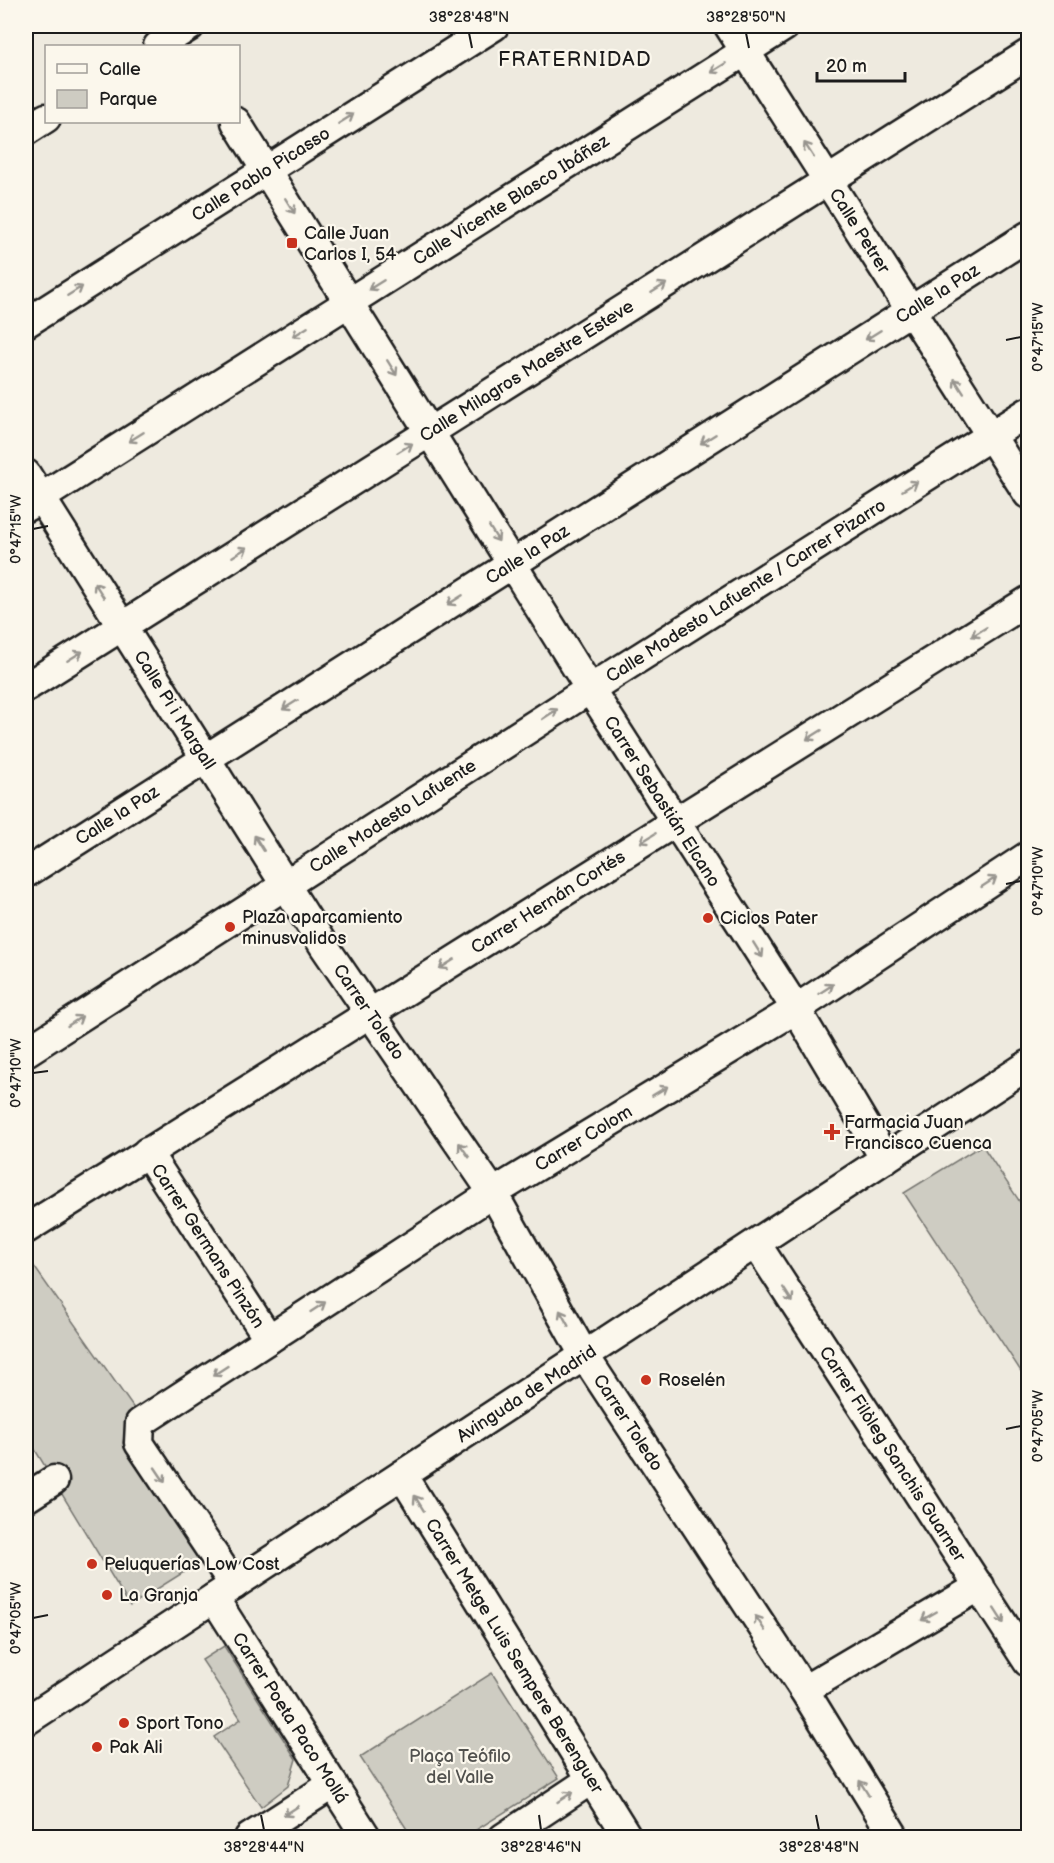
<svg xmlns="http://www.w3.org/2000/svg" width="1054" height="1863" font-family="'Balsamiq Sans',sans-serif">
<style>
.green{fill:#ceccc2;stroke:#75746f;stroke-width:1.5}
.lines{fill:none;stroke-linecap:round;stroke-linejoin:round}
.minor-casing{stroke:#1c1c1c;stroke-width:33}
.minor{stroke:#fbf7ec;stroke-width:28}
.oneway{stroke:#97948e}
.ticks{fill:none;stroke:#1c1c1c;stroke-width:2}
.poi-dot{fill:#c8321e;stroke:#fbf7ec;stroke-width:2}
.labels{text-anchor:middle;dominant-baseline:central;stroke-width:4.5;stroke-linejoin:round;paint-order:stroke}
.street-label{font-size:18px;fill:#1c1c1c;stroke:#fbf7ec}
.poi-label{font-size:18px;fill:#1c1c1c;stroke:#fbf7ec;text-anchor:start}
.park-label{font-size:18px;fill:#51514e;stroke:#fbf7ec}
.neighbourhood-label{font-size:20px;letter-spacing:1.5px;fill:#1c1c1c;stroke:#fbf7ec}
.neatline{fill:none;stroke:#1c1c1c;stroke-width:2}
.ticks-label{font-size:15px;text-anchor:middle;fill:#1c1c1c}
</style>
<rect width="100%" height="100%" fill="#eeeadf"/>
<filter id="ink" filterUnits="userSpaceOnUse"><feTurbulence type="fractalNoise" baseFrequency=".0167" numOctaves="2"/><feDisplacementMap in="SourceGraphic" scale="12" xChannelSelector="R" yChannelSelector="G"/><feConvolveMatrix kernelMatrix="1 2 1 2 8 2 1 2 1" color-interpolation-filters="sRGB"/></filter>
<g filter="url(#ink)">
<g class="green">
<path d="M 982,1145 L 1028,1214 L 1028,1382 L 904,1193 Z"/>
<path d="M 26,1255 L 135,1410 L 126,1426 L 123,1443 L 200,1562 L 130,1606 L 26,1435 Z"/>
<path d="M 224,1646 L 296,1759 L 288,1786 L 261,1807 L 214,1737 L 241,1719 L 202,1660 Z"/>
<path d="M 492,1673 L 559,1778 L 465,1837 L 412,1837 L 360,1757 Z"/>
</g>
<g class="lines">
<g class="minor-casing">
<g id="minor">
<path id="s1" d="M 729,26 L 1028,494"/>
<path d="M 158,46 L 190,26"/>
<path id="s2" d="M 236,122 L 590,689 L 796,1009 L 885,1159"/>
<path d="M 26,131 L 46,118"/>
<path id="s3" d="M 26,323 L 494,26"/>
<path id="s4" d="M 26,474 L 324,946 L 493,1193 L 584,1355 L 804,1690 L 895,1838"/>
<path id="s5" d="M 26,507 L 785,26"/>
<path id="s6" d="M 26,687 L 1028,54"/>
<path id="s7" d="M 26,873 L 1028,236"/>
<path id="s8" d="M 26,1052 L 590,689 L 1028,412"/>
<path id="s9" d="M 147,1152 L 269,1339"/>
<path id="s10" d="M 26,1229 L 1028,601"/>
<path id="s11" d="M 757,1245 L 1028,1662"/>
<path id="s12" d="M 402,1475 L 628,1838"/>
<path d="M 26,1498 L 54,1480"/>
<path id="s13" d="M 234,1585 L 139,1443 L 140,1423 L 493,1193 L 796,1009 L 1028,856"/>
<path id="s14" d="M 214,1598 L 367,1838"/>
<path d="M 804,1690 L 980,1586"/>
<path id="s15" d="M 26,1721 C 360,1502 695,1284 1028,1065"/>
<path d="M 249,1838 L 333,1784"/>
<path d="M 503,1838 L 592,1779"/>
</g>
</g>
<use href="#minor" class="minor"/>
</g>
<defs><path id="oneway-shaft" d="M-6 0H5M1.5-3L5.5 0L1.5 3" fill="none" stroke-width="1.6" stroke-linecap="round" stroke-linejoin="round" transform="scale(1.5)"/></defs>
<g class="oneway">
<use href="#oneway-shaft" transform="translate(718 68) rotate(148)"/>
<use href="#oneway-shaft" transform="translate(346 119) rotate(-32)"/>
<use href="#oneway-shaft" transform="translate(809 150) rotate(-123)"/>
<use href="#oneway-shaft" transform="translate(290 206) rotate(58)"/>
<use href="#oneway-shaft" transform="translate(376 285) rotate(148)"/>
<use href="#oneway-shaft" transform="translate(659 288) rotate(-32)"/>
<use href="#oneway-shaft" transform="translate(75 291) rotate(-32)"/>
<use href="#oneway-shaft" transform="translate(300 332) rotate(148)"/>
<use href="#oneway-shaft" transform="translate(873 335) rotate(148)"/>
<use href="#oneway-shaft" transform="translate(392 368) rotate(58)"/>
<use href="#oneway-shaft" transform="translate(959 386) rotate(-123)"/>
<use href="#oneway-shaft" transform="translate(136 437) rotate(148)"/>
<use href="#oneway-shaft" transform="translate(708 439) rotate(148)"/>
<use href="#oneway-shaft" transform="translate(405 448) rotate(-32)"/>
<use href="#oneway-shaft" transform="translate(910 486) rotate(-32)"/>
<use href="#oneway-shaft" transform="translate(494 534) rotate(58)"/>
<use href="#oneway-shaft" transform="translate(240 552) rotate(-32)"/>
<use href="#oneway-shaft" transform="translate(99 590) rotate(-122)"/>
<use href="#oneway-shaft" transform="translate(455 600) rotate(148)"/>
<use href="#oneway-shaft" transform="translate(979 632) rotate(148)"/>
<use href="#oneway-shaft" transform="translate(75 656) rotate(-32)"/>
<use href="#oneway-shaft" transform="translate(290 705) rotate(148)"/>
<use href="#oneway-shaft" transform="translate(550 714) rotate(-33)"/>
<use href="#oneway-shaft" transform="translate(814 735) rotate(148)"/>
<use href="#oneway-shaft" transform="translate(648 838) rotate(148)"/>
<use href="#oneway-shaft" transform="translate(259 843) rotate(-122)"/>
<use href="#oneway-shaft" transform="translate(989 882) rotate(-33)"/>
<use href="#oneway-shaft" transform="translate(758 950) rotate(58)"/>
<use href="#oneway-shaft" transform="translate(447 964) rotate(148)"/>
<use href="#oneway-shaft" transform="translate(826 989) rotate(-33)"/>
<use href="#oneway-shaft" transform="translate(75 1021) rotate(-33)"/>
<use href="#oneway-shaft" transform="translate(660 1091) rotate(-31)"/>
<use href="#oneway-shaft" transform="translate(464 1150) rotate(-125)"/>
<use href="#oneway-shaft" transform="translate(788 1295) rotate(57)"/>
<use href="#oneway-shaft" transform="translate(318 1307) rotate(-33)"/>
<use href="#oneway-shaft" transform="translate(564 1318) rotate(-119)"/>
<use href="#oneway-shaft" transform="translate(220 1371) rotate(147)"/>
<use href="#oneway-shaft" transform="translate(160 1475) rotate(56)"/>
<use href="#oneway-shaft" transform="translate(419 1503) rotate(-122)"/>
<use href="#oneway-shaft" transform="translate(929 1616) rotate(150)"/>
<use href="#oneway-shaft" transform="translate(999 1616) rotate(57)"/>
<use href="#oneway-shaft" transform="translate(760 1623) rotate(-123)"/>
<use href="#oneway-shaft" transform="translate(864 1788) rotate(-122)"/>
<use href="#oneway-shaft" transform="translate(565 1797) rotate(-33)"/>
<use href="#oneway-shaft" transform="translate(291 1811) rotate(147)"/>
</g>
</g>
<path class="ticks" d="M 469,33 L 472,48M 746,33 L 749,48M 1006,340 L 1021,337M 33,529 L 48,526M 1006,884 L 1021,881M 33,1073 L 48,1071M 1006,1429 L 1021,1426M 33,1618 L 48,1615M 261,1815 L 264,1830M 539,1815 L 541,1830M 816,1815 L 819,1830"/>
<g class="poi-dot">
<rect x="286" y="237" width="12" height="12" rx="3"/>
<circle cx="708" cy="918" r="6"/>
<circle cx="230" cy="927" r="6"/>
<path d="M829 1123h6v6h6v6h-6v6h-6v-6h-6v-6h6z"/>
<circle cx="646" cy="1380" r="6"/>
<circle cx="92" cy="1564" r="6"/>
<circle cx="107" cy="1595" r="6"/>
<circle cx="124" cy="1723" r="6"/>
<circle cx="97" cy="1747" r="6"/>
</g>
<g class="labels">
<g class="street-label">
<text stroke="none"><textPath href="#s3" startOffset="278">Calle Pablo Picasso</textPath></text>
<text stroke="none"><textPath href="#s5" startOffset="574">Calle Vicente Blasco Ibáñez</textPath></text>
<text stroke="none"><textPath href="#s1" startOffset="243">Calle Petrer</textPath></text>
<text stroke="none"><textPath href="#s7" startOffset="1080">Calle la Paz</textPath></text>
<text stroke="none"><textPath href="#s6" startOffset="592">Calle Milagros Maestre Esteve</textPath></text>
<text stroke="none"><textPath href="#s7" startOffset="594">Calle la Paz</textPath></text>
<text stroke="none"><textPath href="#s8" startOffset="855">Calle Modesto Lafuente / Carrer Pizarro</textPath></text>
<text stroke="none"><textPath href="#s4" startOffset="279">Calle Pi i Margall</textPath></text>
<text stroke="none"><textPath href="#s2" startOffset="802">Carrer Sebastián Elcano</textPath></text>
<text stroke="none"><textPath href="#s7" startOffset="108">Calle la Paz</textPath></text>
<text stroke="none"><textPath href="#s8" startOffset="436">Calle Modesto Lafuente</textPath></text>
<text stroke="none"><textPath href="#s10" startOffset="616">Carrer Hernán Cortés</textPath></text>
<text stroke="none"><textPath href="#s4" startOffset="638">Carrer Toledo</textPath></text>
<text stroke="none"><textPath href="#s13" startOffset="718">Carrer Colom</textPath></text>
<text stroke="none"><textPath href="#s9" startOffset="112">Carrer Germans Pinzón</textPath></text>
<text stroke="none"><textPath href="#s15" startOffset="598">Avinguda de Madrid</textPath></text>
<text stroke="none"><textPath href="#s4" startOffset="1124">Carrer Toledo</textPath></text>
<text stroke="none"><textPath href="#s11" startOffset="249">Carrer Filòleg Sanchis Guarner</textPath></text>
<text stroke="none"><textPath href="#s12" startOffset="213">Carrer Metge Luis Sempere Berenguer</textPath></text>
<text stroke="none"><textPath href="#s14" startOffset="142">Carrer Poeta Paco Mollá</textPath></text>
</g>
<g class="poi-label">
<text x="304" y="233">Calle Juan<tspan x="304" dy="21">Carlos I, 54</tspan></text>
<text x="242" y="917">Plaza aparcamiento<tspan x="242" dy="21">minusvalidos</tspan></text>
<text x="720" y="918">Ciclos Pater</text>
<text x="844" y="1122">Farmacia Juan<tspan x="844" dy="21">Francisco Cuenca</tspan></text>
<text x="658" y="1380">Roselén</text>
<text x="104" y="1564">Peluquerías Low Cost</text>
<text x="119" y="1595">La Granja</text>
<text x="136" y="1723">Sport Tono</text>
<text x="109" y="1747">Pak Ali</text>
</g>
<g class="park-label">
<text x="460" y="1756">Plaça Teófilo<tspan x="460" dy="21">del Valle</tspan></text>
</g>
<g class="neighbourhood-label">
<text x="575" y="60">FRATERNIDAD</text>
</g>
</g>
<rect width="1054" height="1863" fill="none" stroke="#fbf7ec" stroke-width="66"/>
<rect x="45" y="45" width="195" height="78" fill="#fbf7ec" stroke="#a29f99" stroke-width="1.5"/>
<rect x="57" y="64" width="30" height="9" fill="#fbf7ec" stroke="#a29f99" stroke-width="1.5"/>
<text x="99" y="75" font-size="18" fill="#1c1c1c">Calle</text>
<rect x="57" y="90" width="30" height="18" fill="#ceccc2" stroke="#a29f99" stroke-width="1.5"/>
<text x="99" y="105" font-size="18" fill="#1c1c1c">Parque</text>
<path d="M817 72v9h88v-9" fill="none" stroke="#1c1c1c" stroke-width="3"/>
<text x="826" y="72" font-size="18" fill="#1c1c1c" stroke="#fbf7ec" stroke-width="4.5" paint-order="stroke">20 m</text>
<rect x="33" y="33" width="988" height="1797" class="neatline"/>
<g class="ticks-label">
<text x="469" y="22">38°28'48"N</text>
<text x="746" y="22">38°28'50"N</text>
<text transform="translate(1038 337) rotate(-90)" y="5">0°47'15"W</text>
<text transform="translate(16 529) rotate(-90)" y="5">0°47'15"W</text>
<text transform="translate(1038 881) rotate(-90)" y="5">0°47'10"W</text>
<text transform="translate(16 1073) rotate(-90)" y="5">0°47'10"W</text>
<text transform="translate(1038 1426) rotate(-90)" y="5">0°47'05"W</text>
<text transform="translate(16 1618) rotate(-90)" y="5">0°47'05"W</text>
<text x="264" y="1852">38°28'44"N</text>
<text x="541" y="1852">38°28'46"N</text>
<text x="819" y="1852">38°28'48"N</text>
</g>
</svg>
